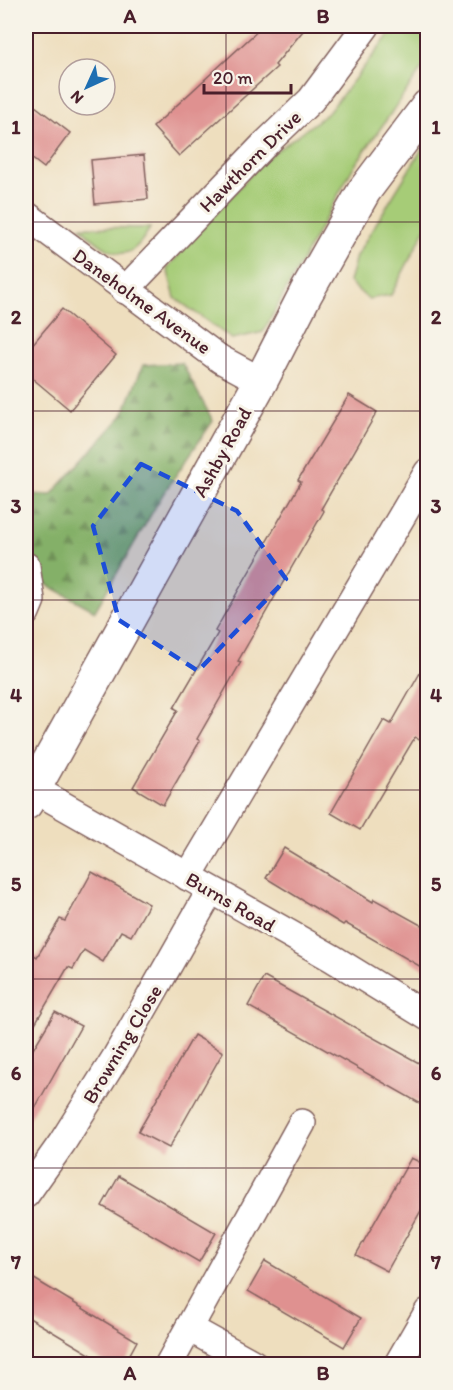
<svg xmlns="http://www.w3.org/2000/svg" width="453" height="1390" font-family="Itim,sans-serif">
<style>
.green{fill:#a6cc77;stroke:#787651;stroke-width:1.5}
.forest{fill:url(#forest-firs);stroke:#67684a;stroke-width:1.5}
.building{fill:#df9190}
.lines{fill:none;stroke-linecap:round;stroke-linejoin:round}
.street-casing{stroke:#83625e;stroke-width:30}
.secondary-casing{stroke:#83625e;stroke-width:36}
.street{stroke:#fff;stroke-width:27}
.secondary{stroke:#fff;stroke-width:33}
.marked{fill:#1d4ed8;fill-opacity:0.2;stroke:#1d4ed8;stroke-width:4.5;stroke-dasharray:12 8;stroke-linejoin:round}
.grid{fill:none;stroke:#4a1f2b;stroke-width:1.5;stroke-opacity:0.55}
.labels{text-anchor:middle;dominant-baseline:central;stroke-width:6;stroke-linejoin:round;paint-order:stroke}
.street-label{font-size:20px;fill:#4a1f2b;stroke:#f7f3e8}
.neatline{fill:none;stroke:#4a1f2b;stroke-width:2}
.grid-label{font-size:20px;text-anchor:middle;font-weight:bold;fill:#4a1f2b}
</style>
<defs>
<pattern id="forest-firs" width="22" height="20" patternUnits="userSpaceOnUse" patternTransform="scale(1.5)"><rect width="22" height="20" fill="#84b068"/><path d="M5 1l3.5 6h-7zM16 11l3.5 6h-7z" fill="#6e8f56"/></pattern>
</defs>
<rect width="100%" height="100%" fill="#f7f3e8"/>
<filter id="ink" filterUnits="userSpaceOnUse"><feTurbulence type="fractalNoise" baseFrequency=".0167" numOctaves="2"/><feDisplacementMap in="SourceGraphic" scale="12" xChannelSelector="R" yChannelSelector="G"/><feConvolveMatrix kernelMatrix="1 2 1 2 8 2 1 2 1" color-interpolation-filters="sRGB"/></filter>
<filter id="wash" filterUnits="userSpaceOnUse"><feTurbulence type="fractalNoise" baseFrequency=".008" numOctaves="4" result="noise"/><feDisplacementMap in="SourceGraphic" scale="24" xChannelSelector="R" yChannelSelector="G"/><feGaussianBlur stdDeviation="1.35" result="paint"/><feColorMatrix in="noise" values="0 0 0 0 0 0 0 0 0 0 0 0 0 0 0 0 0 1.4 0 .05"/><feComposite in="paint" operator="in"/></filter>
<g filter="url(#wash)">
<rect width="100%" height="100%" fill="#eedebe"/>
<g class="green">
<path d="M 396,26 L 427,26 L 427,61 L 353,168 L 263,332 L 232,339 L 175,298 L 167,268 L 264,160 L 328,113 Z"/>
<path d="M 427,141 L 427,226 L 391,295 L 368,299 L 349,282 L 356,256 Z"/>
<path d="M 80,227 L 150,228 C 146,234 142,242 136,247 C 118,265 93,239 80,227 Z"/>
</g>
<path class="forest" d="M 182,363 L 213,421 L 163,494 L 95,611 L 46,584 L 26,603 L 26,494 L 51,495 L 123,415 L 143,365 Z"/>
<g id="blocks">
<g class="building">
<path d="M 263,26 L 307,26 L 275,65 L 277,67 L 179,156 L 153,127 Z"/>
<path d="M 26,99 L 70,133 L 44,168 L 26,154 Z"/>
<path d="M 144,155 L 148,199 L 95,204 L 91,160 Z"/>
<path d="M 62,309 L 116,355 L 70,410 L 26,373 L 26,352 Z"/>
<path d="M 349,395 L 377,412 L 321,509 L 324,511 L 238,661 L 241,662 L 197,739 L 200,741 L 163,805 L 133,787 L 178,710 L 174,708 L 218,633 L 215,631 L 301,482 L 298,480 Z"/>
<path d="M 428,659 L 428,746 L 415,737 L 360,830 L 331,813 L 384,720 L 391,724 Z"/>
<path d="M 284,848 L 373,902 L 374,899 L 428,929 L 428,971 L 345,923 L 343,925 L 266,878 Z"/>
<path d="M 92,872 L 149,904 L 131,936 L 121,931 L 103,962 L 84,950 L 73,969 L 68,967 L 26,1039 L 26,950 L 37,957 L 60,919 L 65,921 Z"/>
<path d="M 264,977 L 428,1068 L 428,1108 L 248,1006 Z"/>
<path d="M 55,1012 L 81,1026 L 26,1124 L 26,1061 Z"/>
<path d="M 194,1035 L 223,1052 L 169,1148 L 138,1132 Z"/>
<path d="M 411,1158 L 428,1166 L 428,1198 L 387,1271 L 356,1255 Z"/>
<path d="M 119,1176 L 216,1233 L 199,1262 L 102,1206 Z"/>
<path d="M 265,1261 L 361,1318 L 344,1347 L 248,1291 Z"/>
<path d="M 26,1274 L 137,1341 L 124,1365 L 108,1365 L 26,1316 Z"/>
</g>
</g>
</g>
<g filter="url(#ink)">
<use href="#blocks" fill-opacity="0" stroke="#83625e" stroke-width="1.5"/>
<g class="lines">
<g class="street-casing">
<g id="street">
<path d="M 26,215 L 220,359 L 261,381"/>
<path d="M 125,290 L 264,145 L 311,100 L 366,26"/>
<path d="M 26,566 L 31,600 L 26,612"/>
<path d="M 34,789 L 332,958 L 428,1017"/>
<path d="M 188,877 L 428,472"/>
<path d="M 26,1194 L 62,1143 L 116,1057 L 211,890"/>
<path d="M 189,1328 L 254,1364"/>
<path d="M 169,1364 L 302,1123"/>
<path d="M 398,1364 L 428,1312"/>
</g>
</g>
<g class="secondary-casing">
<path id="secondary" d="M 26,803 L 261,381 L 306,293 L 364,191 L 428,106"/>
</g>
<use href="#street" class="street"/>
<use href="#secondary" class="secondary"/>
</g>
</g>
<path class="marked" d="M 141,464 L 237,511 L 286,579 L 198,671 L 119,620 L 93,526 Z"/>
<path class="grid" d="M 226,26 L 226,1364M 26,222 L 428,222M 26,411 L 428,411M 26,600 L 428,600M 26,790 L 428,790M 26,979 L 428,979M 26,1168 L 428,1168"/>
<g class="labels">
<g class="street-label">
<text transform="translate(250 161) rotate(-45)">Hawthorn Drive</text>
<text transform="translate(142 301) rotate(36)">Daneholme Avenue</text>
<text transform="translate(222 452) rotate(-61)">Ashby Road</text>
<text transform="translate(231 902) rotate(30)">Burns Road</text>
<text transform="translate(122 1044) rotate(-59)">Browning Close</text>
</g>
</g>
<rect width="453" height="1390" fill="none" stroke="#f7f3e8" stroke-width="66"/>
<g transform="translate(87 87) rotate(225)"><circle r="28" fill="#f7f3e8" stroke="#b29e9c" stroke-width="1.5"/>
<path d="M0-4.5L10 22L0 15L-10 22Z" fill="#1f6fb2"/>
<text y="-9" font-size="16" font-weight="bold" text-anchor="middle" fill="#4a1f2b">N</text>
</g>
<path d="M204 84v9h87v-9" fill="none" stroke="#4a1f2b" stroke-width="3"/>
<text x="213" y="84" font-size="18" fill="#4a1f2b" stroke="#f7f3e8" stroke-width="4.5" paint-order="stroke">20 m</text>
<rect x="33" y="33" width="387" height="1324" class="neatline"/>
<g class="grid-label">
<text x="130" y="23">A</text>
<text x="323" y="23">B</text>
<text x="16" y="134">1</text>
<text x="436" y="134">1</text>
<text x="16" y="324">2</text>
<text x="436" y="324">2</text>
<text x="16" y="513">3</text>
<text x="436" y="513">3</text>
<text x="16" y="702">4</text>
<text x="436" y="702">4</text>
<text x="16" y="891">5</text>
<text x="436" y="891">5</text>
<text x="16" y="1080">6</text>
<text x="436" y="1080">6</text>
<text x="16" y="1269">7</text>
<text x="436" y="1269">7</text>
<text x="130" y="1380">A</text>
<text x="323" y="1380">B</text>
</g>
</svg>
